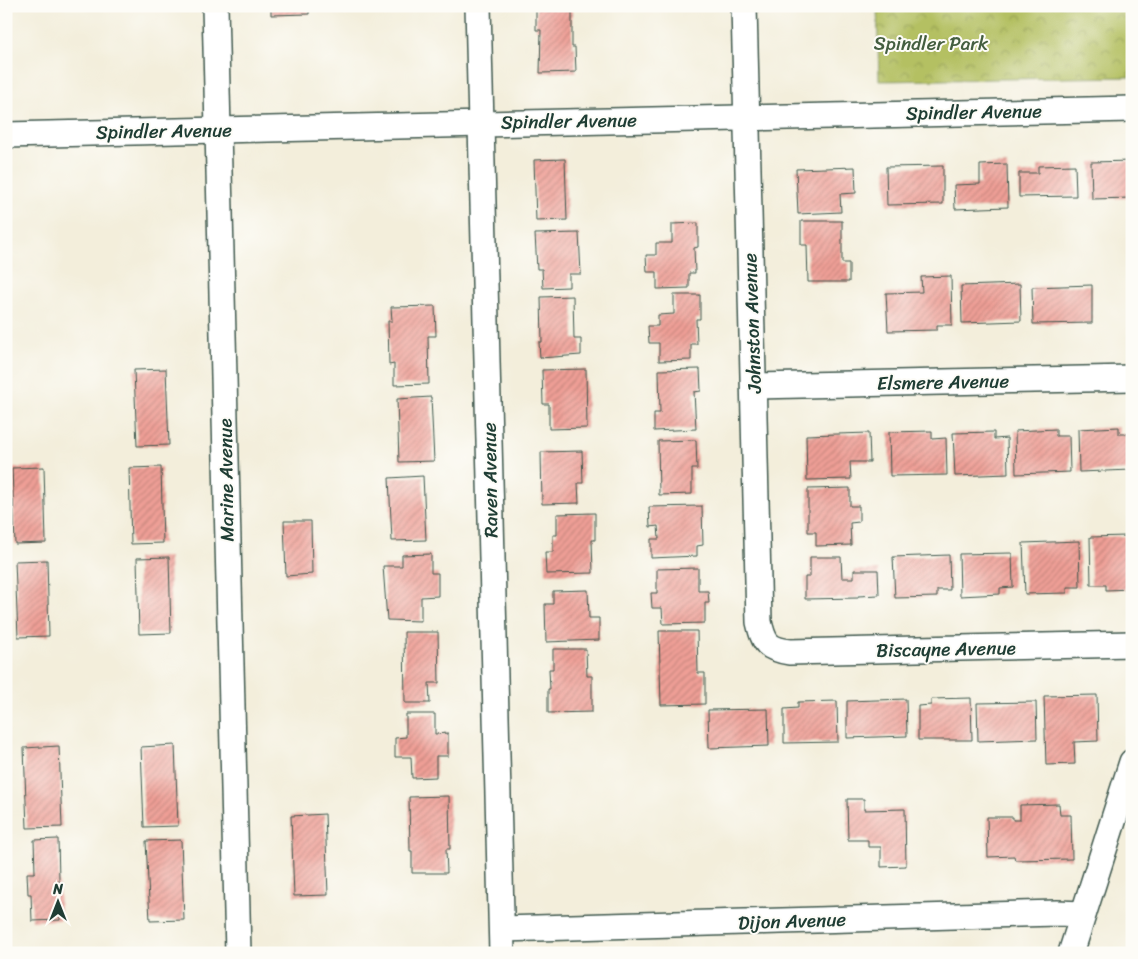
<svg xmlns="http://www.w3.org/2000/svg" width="1138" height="959" font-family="Sriracha,sans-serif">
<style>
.park{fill:url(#park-crowns);stroke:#6a7e4b}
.building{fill:url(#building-hatch)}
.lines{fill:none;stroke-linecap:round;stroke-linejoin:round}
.street-casing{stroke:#3f584d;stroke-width:28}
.street{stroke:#fff;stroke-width:25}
.labels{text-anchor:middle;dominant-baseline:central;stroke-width:4;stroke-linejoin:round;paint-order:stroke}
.park-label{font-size:19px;fill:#445e40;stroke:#fdfcf7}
.street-label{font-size:19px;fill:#1f3d34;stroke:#fdfcf7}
</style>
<defs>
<pattern id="park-crowns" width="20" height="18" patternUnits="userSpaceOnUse" patternTransform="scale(1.25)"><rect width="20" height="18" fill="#b4c062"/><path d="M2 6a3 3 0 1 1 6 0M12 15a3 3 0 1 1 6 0" fill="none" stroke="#929d52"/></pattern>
<pattern id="building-hatch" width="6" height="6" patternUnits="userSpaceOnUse" patternTransform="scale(1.25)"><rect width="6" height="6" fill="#ef9f96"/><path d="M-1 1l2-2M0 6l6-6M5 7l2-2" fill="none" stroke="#c1837b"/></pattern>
</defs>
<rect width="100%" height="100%" fill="#fdfcf7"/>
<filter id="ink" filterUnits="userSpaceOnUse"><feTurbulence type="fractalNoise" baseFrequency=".02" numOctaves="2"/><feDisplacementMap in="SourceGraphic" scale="10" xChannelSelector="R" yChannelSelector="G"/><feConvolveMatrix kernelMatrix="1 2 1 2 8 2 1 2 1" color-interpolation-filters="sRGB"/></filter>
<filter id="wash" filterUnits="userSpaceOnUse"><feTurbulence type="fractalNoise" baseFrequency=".0096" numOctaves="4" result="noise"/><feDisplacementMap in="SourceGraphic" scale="20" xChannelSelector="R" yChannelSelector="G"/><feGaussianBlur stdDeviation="1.12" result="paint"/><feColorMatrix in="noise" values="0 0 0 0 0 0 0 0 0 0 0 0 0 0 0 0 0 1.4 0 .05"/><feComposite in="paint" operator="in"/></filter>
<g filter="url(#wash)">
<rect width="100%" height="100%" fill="#f3eedb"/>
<path class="park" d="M 877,6 L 1132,6 L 1132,77 L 879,81 Z"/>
<g id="blocks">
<g class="building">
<path d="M 271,6 L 309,6 L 309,14 L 271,15 Z"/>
<path d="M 536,6 L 572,6 L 572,47 L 575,47 L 576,72 L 540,73 L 541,30 L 536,30 Z"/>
<path d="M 565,159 L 567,220 L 536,221 L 534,160 Z"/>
<path d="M 1132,161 L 1132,198 L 1092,199 L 1091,162 Z"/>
<path d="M 1007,164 L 1008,207 L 955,209 L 954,185 L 980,184 L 980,165 Z"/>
<path d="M 1075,165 L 1076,196 L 1019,197 L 1019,173 L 1038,173 L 1038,166 Z"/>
<path d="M 943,166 L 943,204 L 887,205 L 886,167 Z"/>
<path d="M 855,167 L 856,193 L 840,194 L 841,212 L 798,214 L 796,169 Z"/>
<path d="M 801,221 L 842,221 L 842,263 L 849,263 L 849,282 L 808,282 L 807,245 L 801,245 Z"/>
<path d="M 698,223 L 698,247 L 694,248 L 695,273 L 689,273 L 689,288 L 657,289 L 657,272 L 647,272 L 646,255 L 656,255 L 656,243 L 672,243 L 672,224 Z"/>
<path d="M 579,233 L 581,274 L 569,274 L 569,287 L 543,288 L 542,269 L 537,269 L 535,234 Z"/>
<path d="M 951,276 L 952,325 L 937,325 L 937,330 L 888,331 L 886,293 L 922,292 L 921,277 Z"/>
<path d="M 1020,284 L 1021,321 L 962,323 L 961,286 Z"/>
<path d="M 1092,285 L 1092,323 L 1033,324 L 1032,287 Z"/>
<path d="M 674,295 L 700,295 L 700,319 L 696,319 L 697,344 L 691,344 L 691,360 L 659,361 L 659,343 L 649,343 L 648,326 L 658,326 L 658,315 L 674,314 Z"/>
<path d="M 573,296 L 574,339 L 581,339 L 581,355 L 540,358 L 539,342 L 542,342 L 541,297 Z"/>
<path d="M 435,306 L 436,336 L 428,336 L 429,384 L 394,385 L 394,364 L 389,365 L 388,321 L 392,321 L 391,307 Z"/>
<path d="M 166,369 L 169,445 L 137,446 L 134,370 Z"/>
<path d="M 586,369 L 587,428 L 549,429 L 549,404 L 543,404 L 542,370 Z"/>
<path d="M 700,369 L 701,391 L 694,392 L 696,429 L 654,431 L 654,413 L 660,413 L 659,370 Z"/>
<path d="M 431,397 L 434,461 L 399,462 L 397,399 Z"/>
<path d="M 1119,427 L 1119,434 L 1132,434 L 1132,470 L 1079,472 L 1078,429 Z"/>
<path d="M 1056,429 L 1056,436 L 1069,436 L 1070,472 L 1016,474 L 1015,431 Z"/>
<path d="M 932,431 L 932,439 L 946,438 L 947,475 L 890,476 L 889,432 Z"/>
<path d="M 994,432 L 994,439 L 1007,438 L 1008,474 L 955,476 L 953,433 Z"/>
<path d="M 869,433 L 870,462 L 850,462 L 851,479 L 807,480 L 806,435 Z"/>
<path d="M 696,440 L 697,469 L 692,469 L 692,494 L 659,495 L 658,441 Z"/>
<path d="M 582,451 L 583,483 L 578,483 L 579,503 L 542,504 L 541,452 Z"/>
<path d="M 44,467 L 46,543 L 15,544 L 12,468 Z"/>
<path d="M 161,467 L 163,543 L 131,544 L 129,468 Z"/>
<path d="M 423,476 L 426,540 L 392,541 L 389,478 Z"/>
<path d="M 850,488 L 850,506 L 859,506 L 859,522 L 850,523 L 851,545 L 816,546 L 816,532 L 808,532 L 808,489 Z"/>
<path d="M 702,506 L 703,545 L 697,546 L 697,556 L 651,558 L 651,539 L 659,539 L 658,526 L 650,527 L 649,507 Z"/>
<path d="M 595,513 L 595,540 L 592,540 L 593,573 L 546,574 L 545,552 L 553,552 L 553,535 L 557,535 L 557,514 Z"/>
<path d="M 284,521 L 311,521 L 312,574 L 286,576 Z"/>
<path d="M 1126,536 L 1127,547 L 1132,547 L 1132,589 L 1106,590 L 1106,585 L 1091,585 L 1090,537 Z"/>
<path d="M 1079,541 L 1080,587 L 1067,587 L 1067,593 L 1025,594 L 1023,543 Z"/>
<path d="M 1012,553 L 1013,587 L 1000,588 L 1000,594 L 960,596 L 959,554 Z"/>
<path d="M 431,554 L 431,573 L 438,573 L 438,596 L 421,597 L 421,621 L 387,620 L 383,566 L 402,566 L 402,555 Z"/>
<path d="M 949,555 L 950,590 L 937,590 L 937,597 L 895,598 L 893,557 Z"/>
<path d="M 169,557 L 171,633 L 139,634 L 137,558 Z"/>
<path d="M 810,557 L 841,557 L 842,578 L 854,578 L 854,570 L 878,570 L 879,595 L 858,596 L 858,598 L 805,599 L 805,577 L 810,577 Z"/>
<path d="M 47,560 L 49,636 L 18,637 L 15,561 Z"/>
<path d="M 698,568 L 698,591 L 708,591 L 709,603 L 705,603 L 705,623 L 663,624 L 662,608 L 652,608 L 651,593 L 657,593 L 657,569 Z"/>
<path d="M 588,590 L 589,618 L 599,618 L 599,640 L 546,642 L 545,604 L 553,604 L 553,591 Z"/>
<path d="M 659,631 L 697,631 L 698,673 L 705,673 L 705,704 L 661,705 Z"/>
<path d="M 404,632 L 438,632 L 439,683 L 429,683 L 430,703 L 405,703 Z"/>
<path d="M 553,649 L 586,649 L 587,676 L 592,676 L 592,712 L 548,713 L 548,689 L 550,689 L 549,669 L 553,669 Z"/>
<path d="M 1097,695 L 1098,741 L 1074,742 L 1075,764 L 1046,765 L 1044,696 Z"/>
<path d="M 971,698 L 972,740 L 918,740 L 918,706 L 931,705 L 931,699 Z"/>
<path d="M 906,699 L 907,736 L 847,738 L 847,701 Z"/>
<path d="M 837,701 L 838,742 L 784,743 L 784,709 L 798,708 L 798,702 Z"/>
<path d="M 1036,702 L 1037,739 L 978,741 L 977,703 Z"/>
<path d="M 768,709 L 769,746 L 709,748 L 708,710 Z"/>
<path d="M 406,714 L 435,714 L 435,734 L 448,733 L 448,756 L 436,756 L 436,777 L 412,778 L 411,757 L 395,757 L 395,738 L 406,737 Z"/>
<path d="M 175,745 L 178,826 L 144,827 L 141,747 Z"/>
<path d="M 59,746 L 62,827 L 27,828 L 24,748 Z"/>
<path d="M 449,796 L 450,849 L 446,849 L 447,873 L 412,873 L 412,851 L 410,851 L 409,797 Z"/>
<path d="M 847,799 L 864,799 L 864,810 L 905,809 L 906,866 L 881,867 L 881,847 L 868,847 L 868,840 L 848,840 Z"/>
<path d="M 1059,804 L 1060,815 L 1071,815 L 1072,859 L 1015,860 L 1014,856 L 988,857 L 987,817 L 1013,817 L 1013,820 L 1020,820 L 1020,805 Z"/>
<path d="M 325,814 L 328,895 L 294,896 L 291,816 Z"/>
<path d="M 58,839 L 60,920 L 32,921 L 31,894 L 28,894 L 27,873 L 35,873 L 34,840 Z"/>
<path d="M 181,840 L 184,920 L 150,921 L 146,841 Z"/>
</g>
</g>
</g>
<g filter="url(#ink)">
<use href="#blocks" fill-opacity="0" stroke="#3f584d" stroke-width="1"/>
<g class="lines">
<g class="street-casing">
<g id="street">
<path d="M 215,6 L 238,953"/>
<path d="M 478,6 L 502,953"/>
<path d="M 744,6 L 759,622 C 764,643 767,649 790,652 L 1132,644"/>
<path d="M 6,135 L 1132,109"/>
<path d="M 754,386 L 1132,378"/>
<path d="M 502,929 L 1057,913 L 1083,914"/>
<path d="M 1071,953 L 1132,762"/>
</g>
</g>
<use href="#street" class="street"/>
</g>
</g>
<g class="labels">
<g class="park-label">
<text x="931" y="43">Spindler Park</text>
</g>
<g class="street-label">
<text transform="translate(974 112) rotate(-1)">Spindler Avenue</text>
<text transform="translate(569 121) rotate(-1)">Spindler Avenue</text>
<text transform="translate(164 131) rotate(-1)">Spindler Avenue</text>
<text transform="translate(752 323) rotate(-92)">Johnston Avenue</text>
<text transform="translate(943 382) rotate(-1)">Elsmere Avenue</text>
<text transform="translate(226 480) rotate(-91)">Marine Avenue</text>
<text transform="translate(490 480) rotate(-91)">Raven Avenue</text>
<text transform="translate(946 649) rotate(-1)">Biscayne Avenue</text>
<text transform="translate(792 921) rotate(-2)">Dijon Avenue</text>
</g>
</g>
<rect width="1138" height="959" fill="none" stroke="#fdfcf7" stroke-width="25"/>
<g transform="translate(58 902)" stroke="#fdfcf7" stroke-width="4" paint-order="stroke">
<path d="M0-4L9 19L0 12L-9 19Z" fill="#1f3d34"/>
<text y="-8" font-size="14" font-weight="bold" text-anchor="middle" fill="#1f3d34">N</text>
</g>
</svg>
